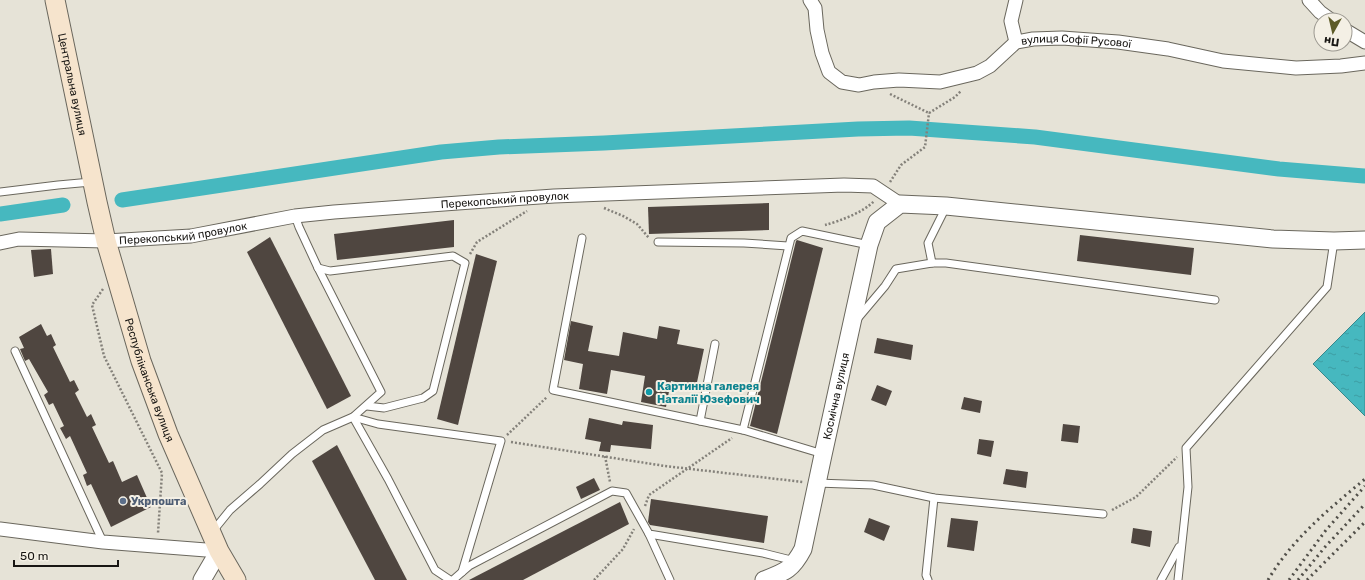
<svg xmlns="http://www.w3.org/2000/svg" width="1365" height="580" font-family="Rubik,sans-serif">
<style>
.water{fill:url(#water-ripples);stroke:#38878b}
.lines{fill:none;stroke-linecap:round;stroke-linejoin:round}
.canal{stroke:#46b8bf;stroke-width:15}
.building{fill:#4f4640}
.service-casing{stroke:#6a675d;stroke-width:9}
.minor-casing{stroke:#6a675d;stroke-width:15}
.tertiary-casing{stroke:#6a675d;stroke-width:19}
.secondary-casing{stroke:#6a675d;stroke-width:21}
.path{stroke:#84817a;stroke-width:2.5;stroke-dasharray:2 2;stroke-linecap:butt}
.service{stroke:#fff;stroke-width:7}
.minor{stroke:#fff;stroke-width:13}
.tertiary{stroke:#fff;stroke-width:17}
.secondary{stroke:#f6e4cd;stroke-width:19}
.rail{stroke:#514f49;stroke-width:3;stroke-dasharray:2 4;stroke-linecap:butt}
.culture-dot{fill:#0f9aa8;stroke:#f4f0e5;stroke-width:1.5}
.service-dot{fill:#5c6f8a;stroke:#f4f0e5;stroke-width:1.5}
.labels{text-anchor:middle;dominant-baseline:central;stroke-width:4;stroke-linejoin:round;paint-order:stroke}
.street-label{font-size:11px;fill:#181613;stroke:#f4f0e5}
.culture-label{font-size:11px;font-weight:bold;fill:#0d838f;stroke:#f4f0e5;text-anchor:start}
.service-label{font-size:11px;font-weight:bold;fill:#4e5e75;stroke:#f4f0e5;text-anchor:start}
</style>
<defs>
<pattern id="water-ripples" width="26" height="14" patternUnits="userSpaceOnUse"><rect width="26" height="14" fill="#46b8bf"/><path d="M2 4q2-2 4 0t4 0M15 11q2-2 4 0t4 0" fill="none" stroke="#3d9da3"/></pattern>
</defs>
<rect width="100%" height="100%" fill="#e6e3d7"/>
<path class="water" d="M 1365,312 L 1365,416 L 1313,364 Z"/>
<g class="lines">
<g class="canal">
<path d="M 122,200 L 441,152 L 499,147 L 604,143 L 858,129 L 909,128 L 1035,137 L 1279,169 L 1364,176"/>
<path d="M 0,214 L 63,205"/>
</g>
</g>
<g class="building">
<path d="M 769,203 L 769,230 L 649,234 L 648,207 Z"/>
<path d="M 454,220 L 454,247 L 337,260 L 334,234 Z"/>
<path d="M 1080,235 L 1194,248 L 1191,275 L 1077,261 Z"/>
<path d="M 270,237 L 351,396 L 327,409 L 247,252 Z"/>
<path d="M 797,240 L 823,248 L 777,434 L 750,426 L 796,241 Z"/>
<path d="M 51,249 L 53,274 L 34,277 L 31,250 Z"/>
<path d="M 476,254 L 497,261 L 458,425 L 437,419 Z"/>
<path d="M 571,321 L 593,326 L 588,351 L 619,356 L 623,332 L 657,339 L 659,326 L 680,330 L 677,344 L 704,349 L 696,387 L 671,381 L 666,407 L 641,402 L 645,376 L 611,370 L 607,394 L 579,389 L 583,364 L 564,360 Z"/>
<path d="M 41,324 L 47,336 L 51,334 L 56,345 L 53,347 L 70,382 L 74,380 L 79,390 L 75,393 L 87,417 L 91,414 L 96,425 L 92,427 L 109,463 L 113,461 L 122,482 L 137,475 L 151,507 L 111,527 L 91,484 L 87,486 L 83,475 L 87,473 L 70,436 L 66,439 L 60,428 L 64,426 L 53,403 L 49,405 L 44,395 L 48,392 L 29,359 L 25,361 L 20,349 L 24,348 L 19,337 Z"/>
<path d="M 877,338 L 913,345 L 911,360 L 874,353 Z"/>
<path d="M 877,385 L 892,391 L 886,406 L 871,400 Z"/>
<path d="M 964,397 L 982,401 L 980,413 L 961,409 Z"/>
<path d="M 589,418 L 622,425 L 623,421 L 653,425 L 651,449 L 611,445 L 610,452 L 599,451 L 601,442 L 585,439 Z"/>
<path d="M 1063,424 L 1080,426 L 1078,443 L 1061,441 Z"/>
<path d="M 979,439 L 994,441 L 991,457 L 977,454 Z"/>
<path d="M 337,445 L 407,580 L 375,580 L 312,461 Z"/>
<path d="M 1006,469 L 1028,472 L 1026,488 L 1003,484 Z"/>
<path d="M 594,478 L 600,490 L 581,499 L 576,487 Z"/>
<path d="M 651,499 L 768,516 L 764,543 L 650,525 L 648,522 Z"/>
<path d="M 620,502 L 629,524 L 523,580 L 469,580 Z"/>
<path d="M 869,518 L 890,526 L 884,541 L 864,532 Z"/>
<path d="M 951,518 L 978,521 L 974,551 L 947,547 Z"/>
<path d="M 1133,528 L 1152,531 L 1150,547 L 1131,543 Z"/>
</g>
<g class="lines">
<g class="service-casing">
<g id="service">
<path d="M 0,192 L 58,185 L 91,182"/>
<path d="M 295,216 L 299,227 L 318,268 L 381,392 L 353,417 L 388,479 L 435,570 L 450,580"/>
<path d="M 582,238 L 553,390 L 743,430"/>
<path d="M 658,242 L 744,243 L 788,246"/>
<path d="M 932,263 L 928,243 L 946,207"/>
<path d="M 318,268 L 330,271 L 453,256 L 465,263 L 433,391 L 423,398 L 384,408 L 367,406"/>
<path d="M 858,318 L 885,286 L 896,269 L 932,263 L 946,263 L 1215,300"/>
<path d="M 15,351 L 103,542"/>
<path d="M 700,421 L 715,344"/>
<path d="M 823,454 L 743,430 L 791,238 L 802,231 L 869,245"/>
<path d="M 817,483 L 873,485 L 934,498 L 1103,514"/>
<path d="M 213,531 L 230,510 L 260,484 L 292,454 L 323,430 L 353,417 L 378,424 L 501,441 L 462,572"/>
<path d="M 649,534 L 670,580"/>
<path d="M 453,580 L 469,566 L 612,491 L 626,493 L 649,534 L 763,553 L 795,561"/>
<path d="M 928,580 L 926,575 L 934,498"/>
<path d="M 1161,580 L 1179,547"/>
<path d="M 1178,580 L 1188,487 L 1186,448 L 1327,287 L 1334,241"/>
</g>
</g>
<g class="minor-casing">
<g id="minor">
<path id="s1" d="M 810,0 L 815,8 L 817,30 L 822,53 L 829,72 L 842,82 L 859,85 L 874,82 L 899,80 L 940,82 L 977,73 L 990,66 L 1016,42 L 1033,39 L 1062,38 L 1118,42 L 1168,49 L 1223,61 L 1296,68 L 1341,66 L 1365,63"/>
<path d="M 1309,0 L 1320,12 L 1331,20"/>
<path d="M 1345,30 L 1365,42"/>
<path d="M 1016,42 L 1011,21 L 1016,0"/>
<path id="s2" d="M 0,243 L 19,239 L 106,241 L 191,236 L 295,216 L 334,212 L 554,196 L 844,185 L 873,186 L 900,204"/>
<path d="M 0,529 L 103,542 L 219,551"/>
</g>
</g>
<g class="tertiary-casing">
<g id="tertiary">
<path d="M 202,580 L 219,551"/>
<path id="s3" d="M 764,580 C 785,572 792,570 803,549 L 823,455 L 869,245 L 877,222 L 900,204 L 946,206 L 1273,239 L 1334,241 L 1365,240"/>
</g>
</g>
<g class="secondary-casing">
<g id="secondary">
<path id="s4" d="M 55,0 L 97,202 L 106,241 L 141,361 L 168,434 L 219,551 L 236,580"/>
</g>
</g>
<g class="path">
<path d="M 890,94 L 929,113"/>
<path d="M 929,113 L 955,97 L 961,91"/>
<path d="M 890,182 L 901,165 L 925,147 L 929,113"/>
<path d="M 604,208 L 623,216 L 637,224 L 649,238"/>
<path d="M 825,225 C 840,221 864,212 874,201"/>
<path d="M 470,254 L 477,242 L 527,211"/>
<path d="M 103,289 L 92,305 L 104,356 L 162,473 L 158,533"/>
<path d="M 507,435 L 547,397"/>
<path d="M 511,442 L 665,466 L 803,482"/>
<path d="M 605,456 L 610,482"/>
<path d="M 645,506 L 649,495 L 732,438"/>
<path d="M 1112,510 L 1136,497 L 1177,457"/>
<path d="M 594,580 L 623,549 L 634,529"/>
</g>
<use href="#service" class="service"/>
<use href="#minor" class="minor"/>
<use href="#tertiary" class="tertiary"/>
<use href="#secondary" class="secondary"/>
<g class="rail">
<path d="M 1268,580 C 1292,539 1329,509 1365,479"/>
<path d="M 1289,580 L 1326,530 L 1365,486"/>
<path d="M 1298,580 L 1325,547 L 1365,504"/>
<path d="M 1307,580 L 1365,522"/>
</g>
</g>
<circle class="culture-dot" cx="649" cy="392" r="4"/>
<circle class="service-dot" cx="123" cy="501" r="4"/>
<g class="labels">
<g class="street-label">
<text stroke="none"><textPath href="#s1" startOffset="339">вулиця Софії Русової</textPath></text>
<text stroke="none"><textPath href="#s4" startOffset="86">Центральна вулиця</textPath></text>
<text stroke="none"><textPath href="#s2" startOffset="508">Перекопський провулок</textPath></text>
<text stroke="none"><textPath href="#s2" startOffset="184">Перекопський провулок</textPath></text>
<text stroke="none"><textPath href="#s4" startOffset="392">Республіканська вулиця</textPath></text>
<text stroke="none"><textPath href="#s3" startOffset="208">Космічна вулиця</textPath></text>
</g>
<g class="culture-label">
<text x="657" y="386">Картинна галерея<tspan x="657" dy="13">Наталії Юзефович</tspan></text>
</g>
<g class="service-label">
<text x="131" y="501">Укрпошта</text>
</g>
</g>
<g transform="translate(1333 32) rotate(188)"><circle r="19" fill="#f4f0e5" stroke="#9c9991"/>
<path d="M0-3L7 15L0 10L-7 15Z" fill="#5d5b28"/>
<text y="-6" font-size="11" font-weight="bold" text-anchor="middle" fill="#181613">Пн</text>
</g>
<path d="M14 560v6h104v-6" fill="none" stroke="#181613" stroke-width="2"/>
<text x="20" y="560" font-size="12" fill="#181613" stroke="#f4f0e5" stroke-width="3" paint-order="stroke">50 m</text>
</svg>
